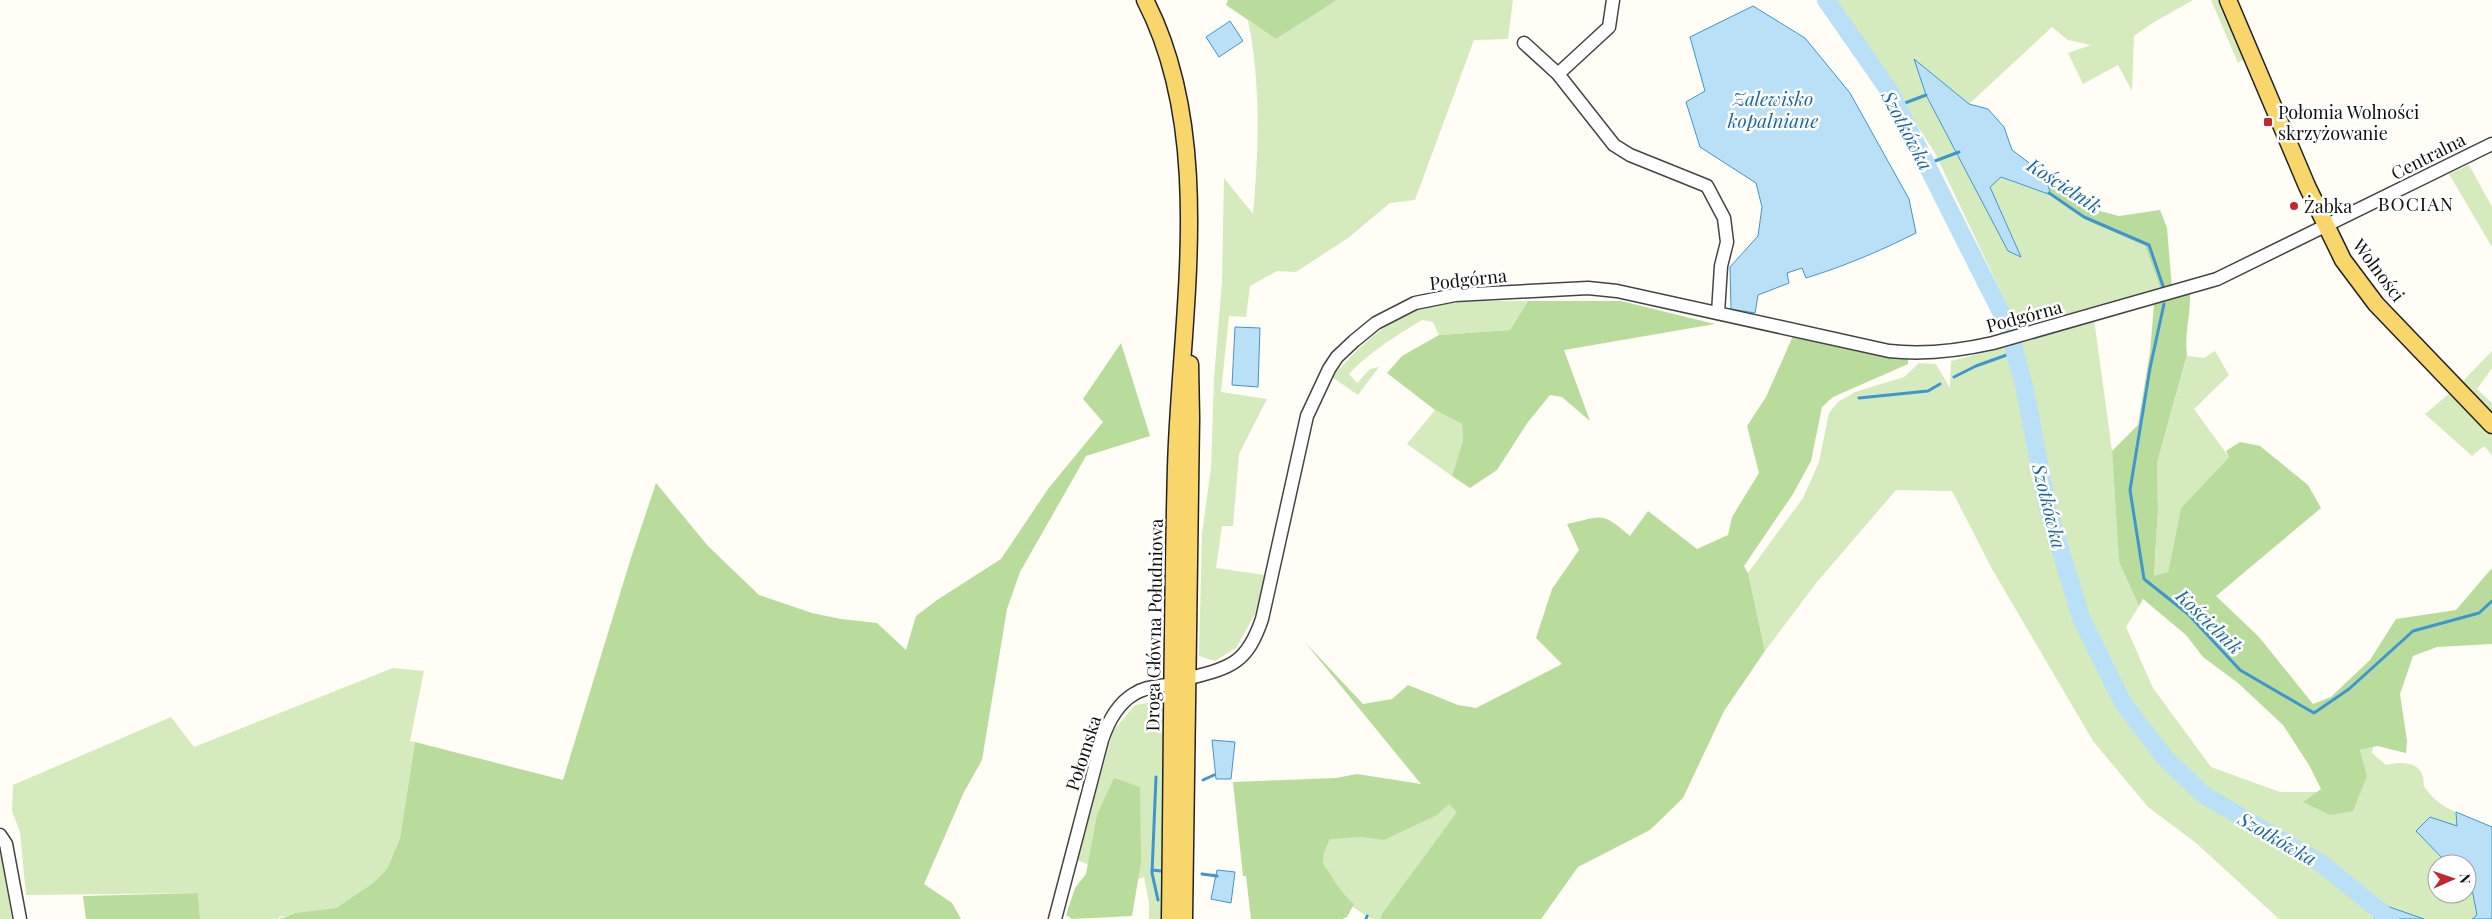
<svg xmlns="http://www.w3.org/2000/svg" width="2492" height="919" font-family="'Playfair Display',serif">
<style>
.green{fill:#d5ebbd}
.forest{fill:#b9dc9c}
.water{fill:#b9e0f7;stroke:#3f96cf}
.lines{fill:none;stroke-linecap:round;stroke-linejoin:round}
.stream{stroke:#3f96cf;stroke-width:3}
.river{stroke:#b9e0f7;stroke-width:18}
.minor-casing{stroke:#444;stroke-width:15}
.major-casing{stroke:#222;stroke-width:19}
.minor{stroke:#fff;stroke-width:12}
.major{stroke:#f9d66b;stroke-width:16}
.poi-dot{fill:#c4262e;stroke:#fff;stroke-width:2}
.labels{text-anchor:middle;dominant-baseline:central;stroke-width:5;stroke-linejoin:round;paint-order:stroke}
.poi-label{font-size:18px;fill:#111;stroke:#fff;text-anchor:start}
.street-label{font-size:18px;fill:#111;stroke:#fff}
.water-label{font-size:19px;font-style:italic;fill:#1768a6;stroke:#fff}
.neighbourhood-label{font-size:19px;letter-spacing:1px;fill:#111;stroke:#fff}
</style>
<rect width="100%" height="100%" fill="#fffdf5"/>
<g class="green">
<path d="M 1337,0 L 1513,0 L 1508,39 L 1474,40 L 1415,200 L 1390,203 L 1348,238 L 1296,272 L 1277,271 L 1250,286 L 1246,317 L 1229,316 L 1221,392 L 1267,399 L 1239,454 L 1233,526 L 1222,526 L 1216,568 L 1265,575 L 1255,614 L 1236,648 L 1215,661 L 1199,656 L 1202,533 L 1211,468 L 1214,378 L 1222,282 L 1224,178 L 1253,214 C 1259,149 1261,84 1248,20 L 1276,39 Z"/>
<path d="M 1836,0 L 2193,0 L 2151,24 L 2134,36 L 2132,91 L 2118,65 L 2083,84 L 2068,53 L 2091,45 L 2068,40 L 2052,27 L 1969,104 L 1914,60 L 1926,95 L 2008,251 L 2021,257 L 1990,187 L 2000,177 L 2047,194 L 2090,222 L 2145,246 L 2160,287 L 2156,295 L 2056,319 L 2016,317 L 2009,309 L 1935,153 Z"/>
<path d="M 2211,0 L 2221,0 L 2244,59 L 2238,63 Z"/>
<path d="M 2469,165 L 2492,207 L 2492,247 L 2449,174 Z"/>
<path d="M 1528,301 L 1510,330 L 1439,335 L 1433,322 L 1422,320 C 1397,335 1369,352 1349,374 L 1357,383 L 1370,369 L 1379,367 L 1358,395 L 1332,377 C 1353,353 1390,316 1421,308 C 1456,300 1492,301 1528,301 Z"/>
<path d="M 2094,319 L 2112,451 L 2119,562 L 2139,606 L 2126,627 L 2153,688 L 2211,767 L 2280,792 L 2317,792 L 2303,802 L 2367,776 L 2360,750 L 2373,747 L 2372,753 L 2386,765 C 2398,762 2419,760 2423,777 C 2424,781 2423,785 2425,788 C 2434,800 2442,806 2456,812 L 2457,826 L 2416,831 L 2448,864 L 2437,864 L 2437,894 L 2467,894 L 2467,884 L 2472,889 L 2477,915 L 2472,919 L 2424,919 L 2381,905 L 2388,917 L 2371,910 L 2375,919 L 2279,919 L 2196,843 L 2148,807 L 2093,741 L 1992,569 L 1952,491 L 1896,490 L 1817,582 L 1765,651 L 1748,573 L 1803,498 L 1819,462 L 1829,413 L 1838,402 L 1855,392 L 1904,377 L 1919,363 L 1936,364 L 1950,388 L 1951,361 L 2010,346 Z"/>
<path d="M 2215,351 L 2229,375 L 2194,409 L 2229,457 L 2181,508 L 2168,572 L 2154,577 L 2158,510 L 2157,463 L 2187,356 L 2204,358 Z"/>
<path d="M 2492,351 L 2492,368 L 2477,389 L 2492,403 L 2492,417 L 2463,381 Z"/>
<path d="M 2451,392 L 2492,436 L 2492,455 L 2484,446 L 2472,456 L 2425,414 Z"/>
<path d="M 1435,410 L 1462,424 L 1463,440 L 1452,476 L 1407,444 Z"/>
<path d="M 393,668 L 424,671 L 410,741 L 415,742 L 400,838 L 387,869 L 373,883 L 336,908 L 279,917 L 279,919 L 200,919 L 198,893 L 26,895 L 20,832 L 12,811 L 13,785 L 171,717 L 194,747 Z"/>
<path d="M 1153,702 L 1165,711 L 1164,919 L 1149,919 L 1149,903 L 1144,877 L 1132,882 L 1077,860 L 1113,731 L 1135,705 Z"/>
<path d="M 1454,792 L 1476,796 L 1396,919 L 1371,919 L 1345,902 L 1323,873 L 1318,853 L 1325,833 Z"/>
<path d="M 0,855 L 1,856 L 12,919 L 0,919 Z"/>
</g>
<g class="forest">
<path d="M 1228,0 L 1337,0 L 1276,39 L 1226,5 Z"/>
<path d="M 2047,183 L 2100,211 L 2119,216 L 2160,210 L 2167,228 L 2172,287 L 2156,295 L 2160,287 L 2145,246 L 2090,222 L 2051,195 Z"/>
<path d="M 2190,292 C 2191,314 2184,334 2187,355 L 2157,463 L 2158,510 L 2154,576 L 2168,572 L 2181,508 L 2229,457 L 2226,451 L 2240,442 L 2260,446 L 2308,485 L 2321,508 L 2216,596 L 2259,637 L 2313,704 L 2331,697 L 2370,660 L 2396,619 L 2456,610 L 2492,568 L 2492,644 L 2437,647 L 2413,656 L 2400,694 L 2407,741 L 2406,753 L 2377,746 L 2360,750 L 2367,776 L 2353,811 L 2330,815 L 2303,802 L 2321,789 L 2309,765 L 2283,725 L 2238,683 L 2203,657 L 2186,635 L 2143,599 L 2139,606 L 2119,562 L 2112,451 L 2138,425 L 2150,352 L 2154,305 Z"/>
<path d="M 1528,301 L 1621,301 L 1715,324 L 1564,350 L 1590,421 L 1562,397 L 1550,395 L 1528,422 L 1497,470 L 1470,488 L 1452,476 L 1463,440 L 1462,424 L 1435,410 L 1387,373 L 1402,356 L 1439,335 L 1510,330 Z"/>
<path d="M 1793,336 L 1908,359 L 1908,364 L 1833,397 L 1822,407 L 1811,461 L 1793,494 L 1744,566 L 1748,573 L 1765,651 L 1724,711 L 1683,798 L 1650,830 L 1578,867 L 1541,919 L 1381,919 L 1382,914 L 1457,812 L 1449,804 L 1437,815 L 1384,840 L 1361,837 L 1330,839 L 1324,852 L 1323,864 C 1334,878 1340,893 1354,904 L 1347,917 L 1342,919 L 1251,919 L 1246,876 L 1243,876 L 1233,782 L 1336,778 L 1357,774 L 1421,784 L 1304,641 L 1363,704 L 1392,699 L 1408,685 L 1458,705 L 1476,708 L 1562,664 L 1536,638 L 1552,589 L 1579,550 L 1567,524 C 1603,516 1601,511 1630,536 L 1648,511 L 1697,549 L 1728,535 L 1732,517 L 1759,473 L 1747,426 L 1766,397 Z"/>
<path d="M 1121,343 L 1150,436 L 1086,456 L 1020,572 L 1007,609 L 982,760 L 964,792 L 924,884 L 952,903 L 961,919 L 279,919 L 296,913 L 336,908 L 373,883 L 387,869 L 400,838 L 415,742 L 563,780 L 630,561 L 656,483 L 708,546 L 759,595 L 812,613 L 841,619 L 877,623 L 906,650 L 916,616 L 937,600 L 1001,559 L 1048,489 L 1103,422 L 1083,399 Z"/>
<path d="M 1114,778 L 1140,787 L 1141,862 L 1132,916 L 1072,919 L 1066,915 L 1075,888 L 1086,874 L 1097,815 Z"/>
<path d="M 198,893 L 200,919 L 86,919 L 83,896 Z"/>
</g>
<g class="water">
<path d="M 1753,6 L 1805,38 L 1850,93 L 1909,199 L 1916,233 C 1880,251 1845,266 1806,278 L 1802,268 L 1787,273 L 1789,283 L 1758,295 L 1755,313 L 1731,309 L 1730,267 L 1758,236 L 1762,207 L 1756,183 L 1700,147 L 1686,102 L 1705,91 L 1690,37 Z"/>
<path d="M 1230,21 L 1243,41 L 1219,57 L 1206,37 Z"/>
<path d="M 1914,59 L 1969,104 L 1988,109 L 2004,127 L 2012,150 L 2028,162 L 2047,182 L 2051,195 L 2001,177 L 1990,187 L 2021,257 L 2008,251 L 1926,95 Z"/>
<path d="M 1235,327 L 1260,328 L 1258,387 L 1232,385 Z"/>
<path d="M 1212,740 L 1235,742 L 1231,779 L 1216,779 Z"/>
<path d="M 2456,812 L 2492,827 L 2492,919 L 2472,919 L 2477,915 L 2472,889 L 2467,884 L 2467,864 L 2448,864 L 2416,831 L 2430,817 L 2457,826 Z"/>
<path d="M 1217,870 L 1235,872 L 1231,903 L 1211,899 Z"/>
<path d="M 2381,904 L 2424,919 L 2375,919 L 2371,909 L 2387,917 Z"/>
</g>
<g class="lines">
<g class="stream">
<path d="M 1897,106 L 1926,95"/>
<path d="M 1927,164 L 1959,152"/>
<path d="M 2049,193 L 2084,217 L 2149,245 L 2163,286"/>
<path d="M 2164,304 L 2150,368 L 2130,490 L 2144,579 L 2188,614 L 2240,670 L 2314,713 L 2349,689 L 2413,631 L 2479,613 L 2492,601"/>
<path d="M 1954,377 L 1976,366 L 2015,352"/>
<path d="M 1859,398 L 1928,391 L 1940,384"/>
<path d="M 1156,777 L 1152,873 L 1158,900"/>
<path d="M 1203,780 L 1214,775"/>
<path d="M 1152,870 L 1161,871"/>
<path d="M 1202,874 L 1217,876"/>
<path d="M 1366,919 L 1367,916"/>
</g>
<path class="river" d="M 1826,0 L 1890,92 L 2007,324 L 2024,385 L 2047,505 L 2081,618 L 2123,703 L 2165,758 L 2204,795 L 2322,864 L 2390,919"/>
<g class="minor-casing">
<g id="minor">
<path d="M 1524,43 L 1558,74 L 1614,145 L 1630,155 L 1707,186 L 1724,218 L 1727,242 L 1721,266 L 1718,313"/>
<path d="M 1558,74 L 1609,27 L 1613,0"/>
<path d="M 0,835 L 6,844 L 20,919"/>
<path d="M 1055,919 L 1102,740 C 1108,722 1117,704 1134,694 C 1146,686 1158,687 1171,684 C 1178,683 1183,680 1190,678 C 1232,667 1247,663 1262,619 L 1307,416 L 1329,369 L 1337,357 L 1354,341 L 1376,323 L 1415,303 L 1455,295 L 1588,288 L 1617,291 L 1889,351 C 1925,355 1958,351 1993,343 L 2217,279 L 2492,144"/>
</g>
</g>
<g class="major-casing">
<g id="major">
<path d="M 1145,0 C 1217,139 1180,318 1176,468 C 1172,618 1172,769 1170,919"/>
<path d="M 2228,0 L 2307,186 L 2343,260 L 2376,304 L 2492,425"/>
<path d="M 1184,919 L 1191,418 L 1190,364"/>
</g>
</g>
<use href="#minor" class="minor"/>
<use href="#major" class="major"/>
</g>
<g class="poi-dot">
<rect x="2263" y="117" width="10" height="10" rx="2.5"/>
<circle cx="2294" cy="206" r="5"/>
</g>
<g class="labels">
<g class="poi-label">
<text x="2278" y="112">Połomia Wolności<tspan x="2278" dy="21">skrzyżowanie</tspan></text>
<text x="2304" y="206">Żabka</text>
</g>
<g class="street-label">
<text transform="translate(2428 156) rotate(-27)">Centralna</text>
<text transform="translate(2379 270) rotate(53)">Wolności</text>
<text transform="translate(1468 279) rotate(-6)">Podgórna</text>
<text transform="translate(2024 316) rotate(-15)">Podgórna</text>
<text transform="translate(1154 625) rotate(-89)">Droga Główna Południowa</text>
<text transform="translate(1083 753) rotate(-72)">Połomska</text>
</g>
<g class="water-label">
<text x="1773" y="98">Zalewisko<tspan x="1773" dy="22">kopalniane</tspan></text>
<text transform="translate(1908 130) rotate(62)">Szotkówka</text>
<text transform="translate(2065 185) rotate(33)">Kościelnik</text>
<text transform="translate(2050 506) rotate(76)">Szotkówka</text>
<text transform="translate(2210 621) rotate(44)">Kościelnik</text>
<text transform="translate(2278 838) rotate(30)">Szotkówka</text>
</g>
<g class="neighbourhood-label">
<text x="2416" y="203">BOCIAN</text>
</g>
</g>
<g transform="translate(2452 879) rotate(88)"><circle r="24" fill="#ffffff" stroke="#a0a0a0"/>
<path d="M0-4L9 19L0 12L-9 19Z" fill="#c4262e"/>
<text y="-8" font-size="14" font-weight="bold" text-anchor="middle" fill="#111111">N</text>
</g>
</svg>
